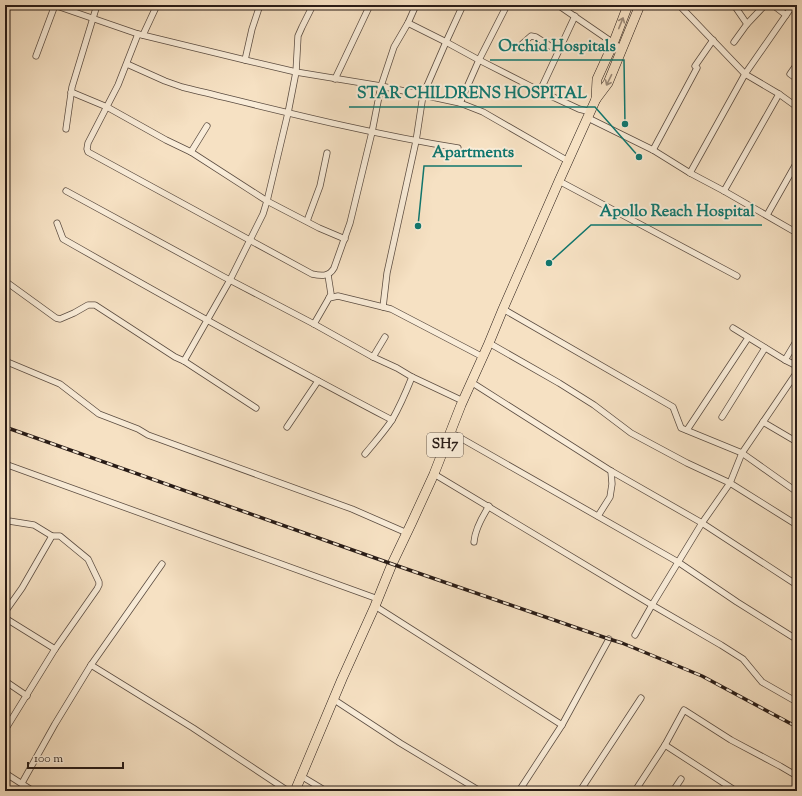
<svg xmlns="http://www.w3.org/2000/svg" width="802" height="796" font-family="'Sorts Mill Goudy',serif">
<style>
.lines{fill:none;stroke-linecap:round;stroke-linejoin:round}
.street-casing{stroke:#5c4d42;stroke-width:7}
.primary-casing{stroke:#291c17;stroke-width:10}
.street{stroke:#f9ecd8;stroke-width:5.5}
.primary{stroke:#f6e1c3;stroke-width:9}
.rail-casing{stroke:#291c17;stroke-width:3.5}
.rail{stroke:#f9ecd8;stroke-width:2;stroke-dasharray:6;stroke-linecap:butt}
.oneway{stroke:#9a8876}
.labels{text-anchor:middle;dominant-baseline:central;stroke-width:4;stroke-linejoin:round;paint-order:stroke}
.shield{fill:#f9ecd8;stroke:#675a51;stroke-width:1}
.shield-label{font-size:14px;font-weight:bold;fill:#291c17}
.leader{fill:none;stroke:#0f766e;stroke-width:1.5}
.callout-dot{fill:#0f766e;stroke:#f9ecd8;stroke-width:1.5}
.callout-label{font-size:16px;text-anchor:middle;font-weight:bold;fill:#0f766e;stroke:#f9ecd8;stroke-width:4;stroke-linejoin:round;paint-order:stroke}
</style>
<rect width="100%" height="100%" fill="#f6e1c3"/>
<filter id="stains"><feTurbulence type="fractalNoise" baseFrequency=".005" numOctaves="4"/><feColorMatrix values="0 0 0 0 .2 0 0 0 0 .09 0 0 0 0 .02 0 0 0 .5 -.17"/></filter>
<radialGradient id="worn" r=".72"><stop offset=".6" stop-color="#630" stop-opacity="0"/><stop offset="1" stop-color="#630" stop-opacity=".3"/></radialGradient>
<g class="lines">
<g class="street-casing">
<g id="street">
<path d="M 54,5 L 138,34"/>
<path d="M 416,5 L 408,23 L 394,47 L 381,86 L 372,132 L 350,223 L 334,268 C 329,277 321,276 312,274 L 88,152 L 87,149 L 88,143 L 118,85 L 138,34 L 245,60 L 296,72 L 381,86 L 460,103 L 479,60 L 507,5"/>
<path d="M 558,5 L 622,49"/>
<path d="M 679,5 L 745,74 L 779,94 L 797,107"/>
<path d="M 734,5 L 747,24 L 734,42"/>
<path d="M 773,5 L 786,15"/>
<path d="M 408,23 L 446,42 L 479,60 L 540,91 L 575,16"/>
<path d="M 747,24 L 765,5"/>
<path d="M 143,35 L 157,5"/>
<path d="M 522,44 L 531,36 L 536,37 L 558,51"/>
<path d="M 36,56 L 55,5"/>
<path d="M 245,60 L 252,29 L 260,5"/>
<path d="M 127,64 L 165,81 L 182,87 C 273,109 365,133 458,148"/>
<path d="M 797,64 L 790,74 L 797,79"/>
<path d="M 695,66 L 713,40"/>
<path d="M 335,79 L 370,5"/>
<path d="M 540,91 L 579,109 L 591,112"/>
<path d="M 71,92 L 107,107 L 166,140 L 191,152 L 267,201 L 319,228 L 345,239"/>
<path d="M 460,103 L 483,112 L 568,161"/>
<path d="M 588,118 L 653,150 L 690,173 L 724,191 L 797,233"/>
<path d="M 66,129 L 72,87 L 97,5"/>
<path d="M 653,150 L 697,68"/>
<path d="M 191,152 L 207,126"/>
<path d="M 690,173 L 745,74 L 793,5"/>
<path d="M 559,181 L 737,276"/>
<path d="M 66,191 L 224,277 L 314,324 L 373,357 L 397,368 L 412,377 L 463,401"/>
<path d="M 724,191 L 779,94"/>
<path d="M 767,215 L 797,162"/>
<path d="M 307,221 L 320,186 L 327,153"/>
<path d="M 57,223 L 63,239 C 172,301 281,362 392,420"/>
<path d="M 328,275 L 331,294 L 329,298"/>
<path d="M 5,281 L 56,318 L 60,319 L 74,313 L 88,305 L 95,305 L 175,357 L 184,361 L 256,408"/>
<path d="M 383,307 L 387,273 L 416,141 L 423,95 L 446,42 L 463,5"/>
<path d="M 503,309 L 673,407 L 681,428 L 742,453 L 797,492"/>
<path d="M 314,324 L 329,298 L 338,296 L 383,307 L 391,309 L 483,357"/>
<path d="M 733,328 L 785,360"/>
<path d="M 797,340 L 785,360 L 797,366"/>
<path d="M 489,343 L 559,383 L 594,405 L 631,433 L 687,463 L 730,483 L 797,525"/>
<path d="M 373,357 L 385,337"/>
<path d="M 5,361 L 60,384 L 99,414 L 138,429 L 148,435 L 352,509 L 407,533"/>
<path d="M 184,361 L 230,280 L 263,214 L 267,201 L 288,113 L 296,72 L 298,36 L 302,27 L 313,5"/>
<path d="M 471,382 L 611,471 L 702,523 L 797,585"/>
<path d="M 722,417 L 765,348"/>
<path d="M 763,422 L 797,442"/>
<path d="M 287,427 L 318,381"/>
<path d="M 687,430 L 748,338"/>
<path d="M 450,432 L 678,562 L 737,602 L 796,639"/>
<path d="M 365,454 C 374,443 384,432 392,420 C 400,406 406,392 412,377"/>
<path d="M 5,464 L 378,599"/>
<path d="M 434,474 L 652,605 L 721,645 L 743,659 L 762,682 L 797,702"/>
<path d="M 598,516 L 610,497 L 612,484 L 611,471"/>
<path d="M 5,520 L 9,521 L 34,525 L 52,536"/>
<path d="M 474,542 C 475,529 482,517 489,506"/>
<path d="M 375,606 L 562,725"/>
<path d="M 5,612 L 22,588 L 52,536 L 60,536 L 88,559 L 99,582 L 99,585 L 97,589 L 55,649 L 5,730"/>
<path d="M 5,618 L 55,649"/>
<path d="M 635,635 L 652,605 L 702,523 L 730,483 L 742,453 L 797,372"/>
<path d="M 91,665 L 193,728 L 288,791"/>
<path d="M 5,681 L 27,696"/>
<path d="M 333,699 L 400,743 L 480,791"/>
<path d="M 665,745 L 736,791"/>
<path d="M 5,773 L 33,791"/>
<path d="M 301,776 L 326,791"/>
<path d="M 22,783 L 55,724 L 91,665 L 162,564"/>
<path d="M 519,791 L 562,725 L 609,639"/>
<path d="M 580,791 L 641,698"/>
<path d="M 635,791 L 665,745 L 684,710 L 731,740 L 780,766 L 797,776"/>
<path d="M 673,791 L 681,779"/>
</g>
</g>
<g class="primary-casing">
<g id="primary">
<path d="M 596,99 L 597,79 L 613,44 L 628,5"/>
<path d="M 295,791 L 342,679 L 375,606 L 392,564 L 412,522 L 434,474 L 461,405 L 489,343 L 503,309 L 559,181 L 596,99 L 608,83 L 640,5"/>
</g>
</g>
<use href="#street" class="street"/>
<use href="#primary" class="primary"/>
<g class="rail-casing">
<path id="rail" d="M 5,427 L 392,564 L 609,639 L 622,643 L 702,676 L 797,727"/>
</g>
<use href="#rail" class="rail"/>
</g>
<defs><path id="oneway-shaft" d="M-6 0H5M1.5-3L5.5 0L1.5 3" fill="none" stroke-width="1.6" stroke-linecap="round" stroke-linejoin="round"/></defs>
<g class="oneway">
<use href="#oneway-shaft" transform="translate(621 23) rotate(-68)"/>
<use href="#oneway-shaft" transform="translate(609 80) rotate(116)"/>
</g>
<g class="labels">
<rect class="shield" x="427" y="433" width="36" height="24" rx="3"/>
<g class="shield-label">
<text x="445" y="445">SH7</text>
</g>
</g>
<path class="leader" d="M625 124L624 60H490M639 157L595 107H349M418 226L424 166H522M549 263L591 225H762"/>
<g class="callout-dot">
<circle cx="625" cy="124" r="4"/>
<circle cx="639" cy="157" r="4"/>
<circle cx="418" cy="226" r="4"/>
<circle cx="549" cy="263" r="4"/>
</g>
<g class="callout-label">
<text x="557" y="51">Orchid Hospitals</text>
<text x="472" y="98">STAR CHILDRENS HOSPITAL</text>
<text x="473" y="157">Apartments</text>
<text x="677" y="216">Apollo Reach Hospital</text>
</g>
<rect width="802" height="796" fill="none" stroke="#f6e1c3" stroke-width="20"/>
<rect x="6" y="6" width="790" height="784" fill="none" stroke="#291c17" stroke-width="2"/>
<rect x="10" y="10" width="782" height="776" fill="none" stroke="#291c17"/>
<path d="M28 762v6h95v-6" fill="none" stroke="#291c17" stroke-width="2"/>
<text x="34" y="762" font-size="12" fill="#291c17" stroke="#f9ecd8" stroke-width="3" paint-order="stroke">100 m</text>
<rect width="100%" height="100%" filter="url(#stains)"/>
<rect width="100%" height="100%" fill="url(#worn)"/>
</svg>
